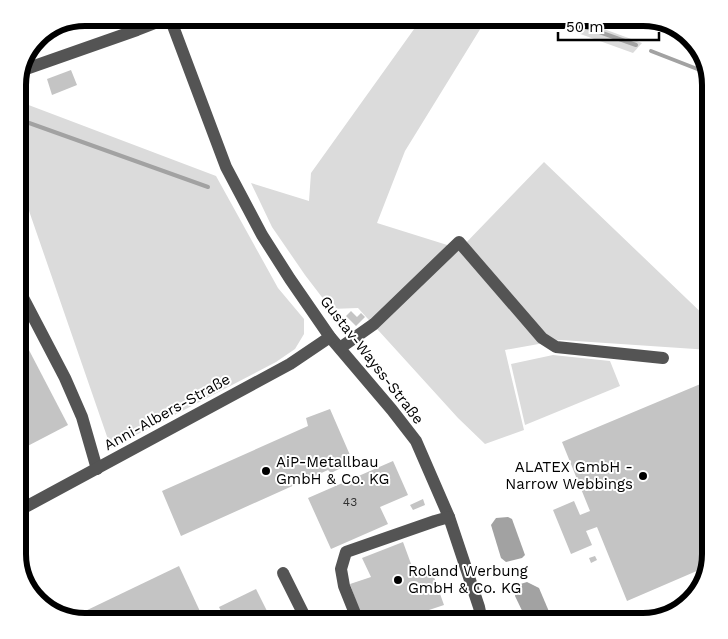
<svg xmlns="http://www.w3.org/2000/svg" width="728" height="639" font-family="'Work Sans',sans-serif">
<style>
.green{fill:#dbdbdb}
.water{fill:#a2a2a2}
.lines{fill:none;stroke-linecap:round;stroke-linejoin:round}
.stream{stroke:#a2a2a2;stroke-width:4}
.building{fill:#c4c4c4}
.minor{stroke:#545454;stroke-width:12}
.poi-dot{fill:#000;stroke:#fff;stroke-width:2}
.labels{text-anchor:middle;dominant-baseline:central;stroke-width:4;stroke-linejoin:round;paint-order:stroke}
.number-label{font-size:12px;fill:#313131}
.street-label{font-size:15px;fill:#000;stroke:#fff}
.poi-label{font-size:15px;fill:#000;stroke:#fff;text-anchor:start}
.rim{fill:none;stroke:#000;stroke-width:6}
</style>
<rect width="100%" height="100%" fill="#fff"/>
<g class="green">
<path d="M 422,18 L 487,18 L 405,151 L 377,223 L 460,249 L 544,162 L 710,321 L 710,350 L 561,340 L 505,350 L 524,430 L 485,444 L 458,418 L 358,308 L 331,309 L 305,275 L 272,227 L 251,183 L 309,201 L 311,173 Z"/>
<path d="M 536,18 L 574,18 L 642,43 L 633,53 Z"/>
<path d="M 18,101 L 216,176 L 278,288 L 304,319 L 304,334 L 295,349 L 276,362 L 111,448 L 18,179 Z"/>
<path d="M 553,355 L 610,361 L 620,386 L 525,425 L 511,364 Z"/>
</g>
<g class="water">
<path d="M 508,517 L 512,519 L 525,555 L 522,558 L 506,562 L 501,558 L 491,525 L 496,518 Z"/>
<path d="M 527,582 L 539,588 L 553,621 L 527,621 L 515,596 L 517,585 Z"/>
</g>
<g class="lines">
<g class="stream">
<path d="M 560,18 L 636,45"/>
<path d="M 651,51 L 705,72"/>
<path d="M 18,119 L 208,187"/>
</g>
</g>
<g class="building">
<path d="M 71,70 L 77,85 L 52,95 L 47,79 Z"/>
<path d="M 351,311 L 357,317 L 361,313 L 365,317 L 356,326 L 346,316 Z"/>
<path d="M 18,329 L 68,425 L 18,451 Z"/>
<path d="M 710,380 L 710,558 L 706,567 L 627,601 L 597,527 L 586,531 L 592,545 L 571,554 L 553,510 L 574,501 L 580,515 L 590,511 L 562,442 Z"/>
<path d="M 330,409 L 353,462 L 331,473 L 328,470 L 181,536 L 162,491 L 308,426 L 306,418 Z"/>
<path d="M 393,461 L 408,495 L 380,507 L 388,524 L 331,549 L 308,498 Z"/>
<path d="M 423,499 L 425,505 L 413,510 L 410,505 Z"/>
<path d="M 403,542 L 414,572 L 430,566 L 444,605 L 429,610 L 431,619 L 426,621 L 386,621 L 384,616 L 368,621 L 363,621 L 350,584 L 371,577 L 362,558 Z"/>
<path d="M 595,556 L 597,560 L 591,563 L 589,558 Z"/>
<path d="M 179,566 L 204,620 L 203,621 L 85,621 L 81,613 Z"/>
<path d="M 256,589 L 272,621 L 226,621 L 219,607 Z"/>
</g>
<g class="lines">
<g class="minor">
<path d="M 170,18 L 226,167 L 262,235 L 290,279 L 330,337 L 392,410 L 416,441 L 449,517 L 479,607 L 482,621"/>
<path d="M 23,70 L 137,30 L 168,18"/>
<path d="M 18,288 L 65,378 L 82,417 L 97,469"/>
<path d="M 340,348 L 374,324 L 459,242 L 542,338 L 556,347 L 663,358"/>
<path d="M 18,511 L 290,364 L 330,337"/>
<path d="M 283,573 L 307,621"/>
<path d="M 358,621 L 344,586 L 341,569 L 346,552 L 435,521 L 449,517"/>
</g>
</g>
<g class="poi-dot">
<circle cx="266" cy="471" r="5"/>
<circle cx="643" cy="476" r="5"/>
<circle cx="398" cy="580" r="5"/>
</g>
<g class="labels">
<g class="number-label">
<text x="350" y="502">43</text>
</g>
<g class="street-label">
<text transform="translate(372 360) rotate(52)">Gustav-Wayss-Straße</text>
<text transform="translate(167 412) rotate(-29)">Anni-Albers-Straße</text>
</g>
<g class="poi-label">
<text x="276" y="462">AiP-Metallbau<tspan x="276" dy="17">GmbH &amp; Co. KG</tspan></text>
<text x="633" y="467" text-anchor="end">ALATEX GmbH -<tspan x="633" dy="17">Narrow Webbings</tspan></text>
<text x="408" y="571">Roland Werbung<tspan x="408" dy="17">GmbH &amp; Co. KG</tspan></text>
</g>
</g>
<path d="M0 0H728V639H0ZM85 26H643A59 59 0 0 1 702 85V554A59 59 0 0 1 643 613H85A59 59 0 0 1 26 554V85A59 59 0 0 1 85 26Z" fill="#fff" fill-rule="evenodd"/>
<path class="rim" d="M85 26H643A59 59 0 0 1 702 85V554A59 59 0 0 1 643 613H85A59 59 0 0 1 26 554V85A59 59 0 0 1 85 26Z"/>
<path d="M558 32v8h101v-8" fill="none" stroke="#000000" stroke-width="2.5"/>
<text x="566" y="32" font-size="15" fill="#000000" stroke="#ffffff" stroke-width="4" paint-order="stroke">50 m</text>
</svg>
